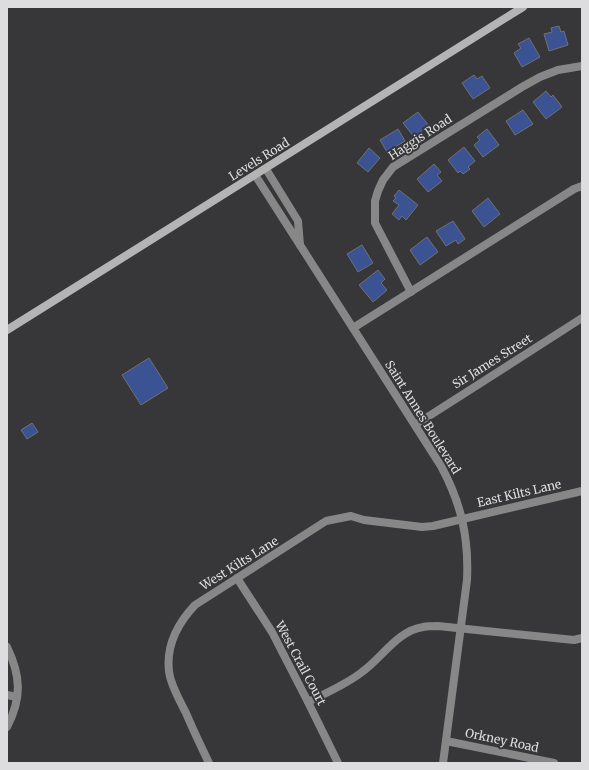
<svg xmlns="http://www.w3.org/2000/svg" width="589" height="770" font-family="Merriweather,serif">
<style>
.building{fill:#3b5392;stroke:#707174}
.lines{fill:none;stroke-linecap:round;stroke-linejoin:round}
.minor{stroke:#888788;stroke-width:8}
.secondary{stroke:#b5b4b5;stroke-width:8}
.labels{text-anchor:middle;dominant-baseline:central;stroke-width:4;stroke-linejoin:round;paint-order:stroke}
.street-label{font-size:12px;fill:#dddddf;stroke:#373739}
</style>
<rect width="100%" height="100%" fill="#373739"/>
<g class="building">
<path d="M 559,26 L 561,32 L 564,31 L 568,45 L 549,51 L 544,34 L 552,32 L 551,28 Z"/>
<path d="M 529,38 L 540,57 L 522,67 L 514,53 L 521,48 L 518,44 Z"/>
<path d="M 474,75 L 477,79 L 482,76 L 490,88 L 473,99 L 462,83 Z"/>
<path d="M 546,91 L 551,97 L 553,95 L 562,107 L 546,119 L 533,102 Z"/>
<path d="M 523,110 L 533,124 L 515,135 L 506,121 Z"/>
<path d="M 418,112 L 429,126 L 414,137 L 403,123 Z"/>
<path d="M 398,129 L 405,141 L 387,152 L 380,140 Z"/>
<path d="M 487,129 L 499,145 L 483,157 L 474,145 L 480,140 L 477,137 Z"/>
<path d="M 464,147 L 475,161 L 468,167 L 470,169 L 463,174 L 460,171 L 458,173 L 448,160 Z"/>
<path d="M 369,148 L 380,158 L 368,172 L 357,163 Z"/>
<path d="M 434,164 L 441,172 L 437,175 L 442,181 L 428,192 L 417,179 Z"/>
<path d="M 399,190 L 418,205 L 406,220 L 402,216 L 399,220 L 392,214 L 399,205 L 393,201 L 396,198 L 394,196 Z"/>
<path d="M 488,198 L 500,214 L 484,227 L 472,211 Z"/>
<path d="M 453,221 L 465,239 L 458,244 L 456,240 L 446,246 L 436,231 Z"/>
<path d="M 427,237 L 438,252 L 420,265 L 410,250 Z"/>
<path d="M 362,245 L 373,263 L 358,272 L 347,254 Z"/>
<path d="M 378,270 L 385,279 L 381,283 L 387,290 L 373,302 L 359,285 Z"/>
<path d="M 149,358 L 168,388 L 141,405 L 122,375 Z"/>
<path d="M 32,423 L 38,432 L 27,439 L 21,430 Z"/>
</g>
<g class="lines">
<g class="minor">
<path d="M 255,175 L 300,245 L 298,221 L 266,169"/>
<path d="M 300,245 L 441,466 C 461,503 469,537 467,580 L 443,763"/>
<path d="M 411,292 L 375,223 L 375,201 L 378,191 L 383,180 L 393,167 L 522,87 L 540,77 L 558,70 L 582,66"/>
<path d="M 353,328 L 574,189 L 582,186"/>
<path d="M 415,425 L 582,318"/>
<path d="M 237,578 L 272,632 L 308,702 L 338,763"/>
<path d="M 7,647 C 21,676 22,698 7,727"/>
<path d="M 7,695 L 17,697"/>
<path d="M 308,702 C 326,693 347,684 362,672 C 382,658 397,631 423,627 C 428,626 434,626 438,626 L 574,640 L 582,638"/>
<path d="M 446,741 L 554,763"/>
<path d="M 209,763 C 201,746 193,730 186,713 C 180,701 170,684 169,671 C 166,645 178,623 195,605 L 326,521 L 351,516 L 364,520 L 422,527 L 433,526 L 582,491"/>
</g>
<path class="secondary" d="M 7,330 L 523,7"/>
</g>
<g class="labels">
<g class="street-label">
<text transform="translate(420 137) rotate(-33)">Haggis Road</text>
<text transform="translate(259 159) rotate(-32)">Levels Road</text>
<text transform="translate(492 361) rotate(-32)">Sir James Street</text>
<text transform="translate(423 417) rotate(58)">Saint Annes Boulevard</text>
<text transform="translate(519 493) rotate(-13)">East Kilts Lane</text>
<text transform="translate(239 563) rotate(-32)">West Kilts Lane</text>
<text transform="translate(301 663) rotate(62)">West Crail Court</text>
<text transform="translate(502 740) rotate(12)">Orkney Road</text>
</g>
</g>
<rect width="589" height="770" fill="none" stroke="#dddddf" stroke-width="16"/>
</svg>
